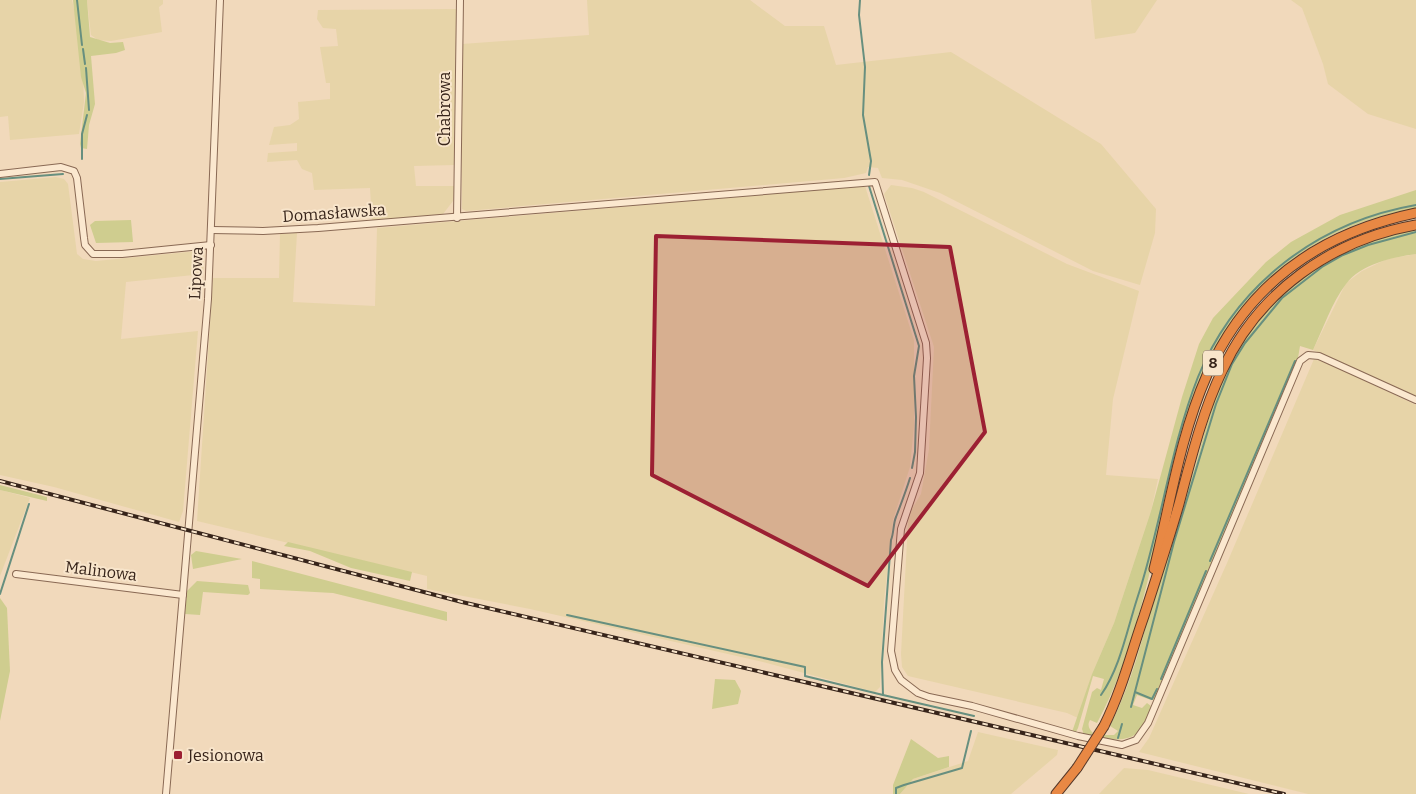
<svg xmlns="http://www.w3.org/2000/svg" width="1416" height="794" font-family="Bitter,serif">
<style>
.farmland{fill:#e7d4a8}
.green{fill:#cfcd8f}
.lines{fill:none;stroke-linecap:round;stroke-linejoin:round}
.stream{stroke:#678f7f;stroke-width:2}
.minor-casing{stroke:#896954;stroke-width:8}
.highway-casing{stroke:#563829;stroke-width:11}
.minor{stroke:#fbe8cf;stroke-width:6}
.highway{stroke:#e88844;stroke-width:9}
.rail-casing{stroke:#37241a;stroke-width:4}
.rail{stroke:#f8e5cb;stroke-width:2;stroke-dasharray:5.5;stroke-linecap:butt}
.highway-bridge-casing{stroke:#563829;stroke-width:11;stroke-linecap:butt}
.highway-bridge{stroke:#e88844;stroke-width:9}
.marked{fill:#9c2033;fill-opacity:0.2;stroke:#9c2033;stroke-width:4;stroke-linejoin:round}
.poi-dot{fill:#9c2033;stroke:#f8e5cb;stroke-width:2}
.labels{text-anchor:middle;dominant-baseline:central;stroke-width:4;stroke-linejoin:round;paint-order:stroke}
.shield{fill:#f8e5cb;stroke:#715e4f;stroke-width:1}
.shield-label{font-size:15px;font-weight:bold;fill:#37241a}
.street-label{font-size:16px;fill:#37241a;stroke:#f8e5cb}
.poi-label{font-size:16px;fill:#37241a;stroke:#f8e5cb;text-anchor:start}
</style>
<rect width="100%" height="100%" fill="#f1d9bb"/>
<g class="farmland">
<path d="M 0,0 L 72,0 L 82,48 L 84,102 L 79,134 L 10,140 L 8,116 L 0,117 Z"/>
<path d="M 87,0 L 163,0 L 163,4 L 159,7 L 162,32 L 111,41 L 98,40 L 91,35 Z"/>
<path d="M 587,0 L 750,0 L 785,26 L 824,26 L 836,65 L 951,52 L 1101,144 L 1156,209 L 1155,233 L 1140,285 L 1093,271 L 940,193 L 902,180 L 882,178 L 878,168 L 868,167 L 866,173 L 844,178 L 466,211 L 462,209 L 462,44 L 589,35 Z"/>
<path d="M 1091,0 L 1157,0 L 1135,33 L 1095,39 Z"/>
<path d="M 1291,0 L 1416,0 L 1416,129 L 1368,114 L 1328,84 L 1323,64 L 1302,8 Z"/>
<path d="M 456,9 L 455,165 L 414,166 L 416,186 L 455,186 L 453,201 L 443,214 L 372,221 L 370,188 L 314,190 L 312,173 L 302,169 L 297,160 L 267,162 L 268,153 L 297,151 L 297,143 L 269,145 L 274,127 L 290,125 L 299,119 L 298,102 L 330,99 L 330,83 L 326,83 L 320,47 L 338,46 L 336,29 L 323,28 L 317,19 L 318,10 Z"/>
<path d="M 56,177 L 64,179 L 68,184 L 77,254 L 83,259 L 96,261 L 198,251 L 204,253 L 203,274 L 126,282 L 121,339 L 198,331 L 183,511 L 179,522 L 54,487 L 0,475 L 0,182 Z"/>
<path d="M 891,185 L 912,188 L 924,192 L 1067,264 L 1139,291 L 1113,399 L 1106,475 L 1158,479 L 1151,511 L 1114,623 L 1092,674 L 1078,718 L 1067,713 L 908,676 L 902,667 L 901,654 L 908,522 L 912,509 L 921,494 L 929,449 L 934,347 L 884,194 Z"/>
<path d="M 865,186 L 914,340 L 914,426 L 910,467 L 893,520 L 884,601 L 880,687 L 875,692 L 763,662 L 530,609 L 427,589 L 427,576 L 197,521 L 213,278 L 279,278 L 280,234 L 297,233 L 293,302 L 375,306 L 377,228 Z"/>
<path d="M 1416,254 L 1416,396 L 1313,350 L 1346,283 L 1362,271 L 1387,259 Z"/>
<path d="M 1314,359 L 1329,364 L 1416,405 L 1416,794 L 1308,794 L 1139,752 L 1149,738 L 1227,563 Z"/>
<path d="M 0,490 L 30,498 L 0,576 Z"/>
<path d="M 978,732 L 1058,750 L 1057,755 L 1011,794 L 900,794 L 913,779 L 968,761 Z"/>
<path d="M 1124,768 L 1148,770 L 1249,794 L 1099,794 Z"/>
</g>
<g class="green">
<path d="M 73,0 L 87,0 L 90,37 L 110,43 L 123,42 L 125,50 L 116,53 L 91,56 L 95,104 L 89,125 L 87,149 L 81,148 L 80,144 L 86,93 L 81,77 Z"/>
<path d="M 1416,190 L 1416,209 C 1368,216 1323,235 1285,265 C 1224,314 1207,362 1184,434 C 1155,530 1145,634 1097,723 L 1090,720 C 1087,725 1089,729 1093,733 L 1091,736 L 1084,735 L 1082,729 L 1092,692 L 1097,688 L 1101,690 L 1104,679 L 1093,676 L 1078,728 L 1076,732 L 1072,732 L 1092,674 L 1114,623 L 1151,511 L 1182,397 L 1199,344 L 1213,318 L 1266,262 L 1291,242 L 1340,215 Z"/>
<path d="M 131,220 L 133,242 L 96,243 L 90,225 L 95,221 Z"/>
<path d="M 1416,230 L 1416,254 C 1393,257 1361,264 1346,284 C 1332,302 1323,329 1313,350 L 1300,346 L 1298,358 L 1155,699 L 1151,700 L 1137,695 L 1133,705 L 1142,708 L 1147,703 L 1151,706 C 1144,735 1131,743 1103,738 L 1104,735 L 1114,735 L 1118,731 L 1110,726 C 1132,683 1143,636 1156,590 C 1169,548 1183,506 1196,464 C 1204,435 1211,406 1224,378 C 1259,299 1331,245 1416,230 Z"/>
<path d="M 0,485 L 47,497 L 47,501 L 0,490 Z"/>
<path d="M 288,542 L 412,572 L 410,581 L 351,568 L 310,551 L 284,546 Z"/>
<path d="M 196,551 L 242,559 L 193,569 L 191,555 Z"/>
<path d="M 252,561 L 447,612 L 447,621 L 333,593 L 260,589 L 260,579 L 252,578 Z"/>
<path d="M 197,581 L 248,585 L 250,593 L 248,595 L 203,592 L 200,615 L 185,614 L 187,591 Z"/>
<path d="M 0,598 L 7,608 L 10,671 L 0,721 Z"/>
<path d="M 715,679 L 735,680 L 741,691 L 738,704 L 712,709 Z"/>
<path d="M 911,739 L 938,758 L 949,756 L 949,767 L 913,779 L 900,794 L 893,794 L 893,785 Z"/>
</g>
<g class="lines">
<g class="stream">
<path d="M 77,0 L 82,45"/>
<path d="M 860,0 L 859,15 L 865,67 L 863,115 L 871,161 L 869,175"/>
<path d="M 83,49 L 85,64"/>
<path d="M 86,68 L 89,110"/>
<path d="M 82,159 L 82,134 L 87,115"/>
<path d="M 0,179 L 63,174"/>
<path d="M 869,186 L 919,346 L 914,376 L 916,417 L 915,452 L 912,468"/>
<path d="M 910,478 C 906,491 901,504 896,517 C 893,524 894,533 891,540 L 882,662 L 883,695 L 974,716"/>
<path d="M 1210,561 L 1295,361"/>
<path d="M 0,594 L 29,504"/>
<path d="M 567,615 L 805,667 L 805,676 L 883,695"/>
<path d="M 1161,679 L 1206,571"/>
<path d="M 1135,692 L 1152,699 L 1157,689"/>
<path d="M 1101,695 C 1120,668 1127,630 1137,599 C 1161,527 1170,448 1198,377 C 1236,284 1318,222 1416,205"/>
<path d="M 1131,707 L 1174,542 L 1216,404 L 1232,364 L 1245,343 L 1282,298 L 1322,267 L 1343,255 L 1368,245 L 1416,232"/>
<path d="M 1118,738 L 1122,724"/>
<path d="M 896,794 L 896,788 L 904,785 L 962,768 L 971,731"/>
</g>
<g class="minor-casing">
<g id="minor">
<path d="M 0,174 L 61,167 L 74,171 L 77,178 L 84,238 L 85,245 L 93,254 L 122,254 L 211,245"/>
<path d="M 457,218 L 460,0"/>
<path d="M 212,230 L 263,231 L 318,228 L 875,182 L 926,343 L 927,358 L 920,473 L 901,529 L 891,651 L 895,670 L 901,680 L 918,693 L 929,697 L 972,706 L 1078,736 L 1122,745 L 1136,740 L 1148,723 L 1300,361 L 1308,355 L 1319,356 L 1416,400"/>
<path d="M 16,574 L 183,595"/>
<path d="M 166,794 L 208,299 L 220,0"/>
</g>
</g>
<g class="highway-casing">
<g id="highway">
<path d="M 1154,569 C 1170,505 1180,436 1207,375 C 1247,284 1320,233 1416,213"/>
<path d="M 1104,726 C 1122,690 1131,653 1144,616 C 1156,579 1168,542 1179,504 C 1191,459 1202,413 1222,371 C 1258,292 1331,240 1416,225"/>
<path d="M 1056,794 L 1077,768"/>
</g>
</g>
<use href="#minor" class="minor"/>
<use href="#highway" class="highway"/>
<g class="rail-casing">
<path id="rail" d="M 0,481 L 462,602 L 1284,794"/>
</g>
<use href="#rail" class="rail"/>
<g class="highway-bridge-casing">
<path id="highway-bridge" d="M 1077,768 L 1104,726"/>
</g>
<use href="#highway-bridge" class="highway-bridge"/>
</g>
<path class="marked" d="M 656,236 L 950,247 L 985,432 L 868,586 L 652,475 Z"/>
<rect class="poi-dot" x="173" y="750" width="10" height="10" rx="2.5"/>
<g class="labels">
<rect class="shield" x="1203" y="350.5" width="20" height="25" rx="4"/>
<g class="shield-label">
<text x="1213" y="363">8</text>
</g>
<g class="street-label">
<text transform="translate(444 109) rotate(-90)">Chabrowa</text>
<text transform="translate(334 213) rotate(-4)">Domasławska</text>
<text transform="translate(196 273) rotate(-87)">Lipowa</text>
<text transform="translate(101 571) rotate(7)">Malinowa</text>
</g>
<g class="poi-label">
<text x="188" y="755">Jesionowa</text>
</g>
</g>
</svg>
